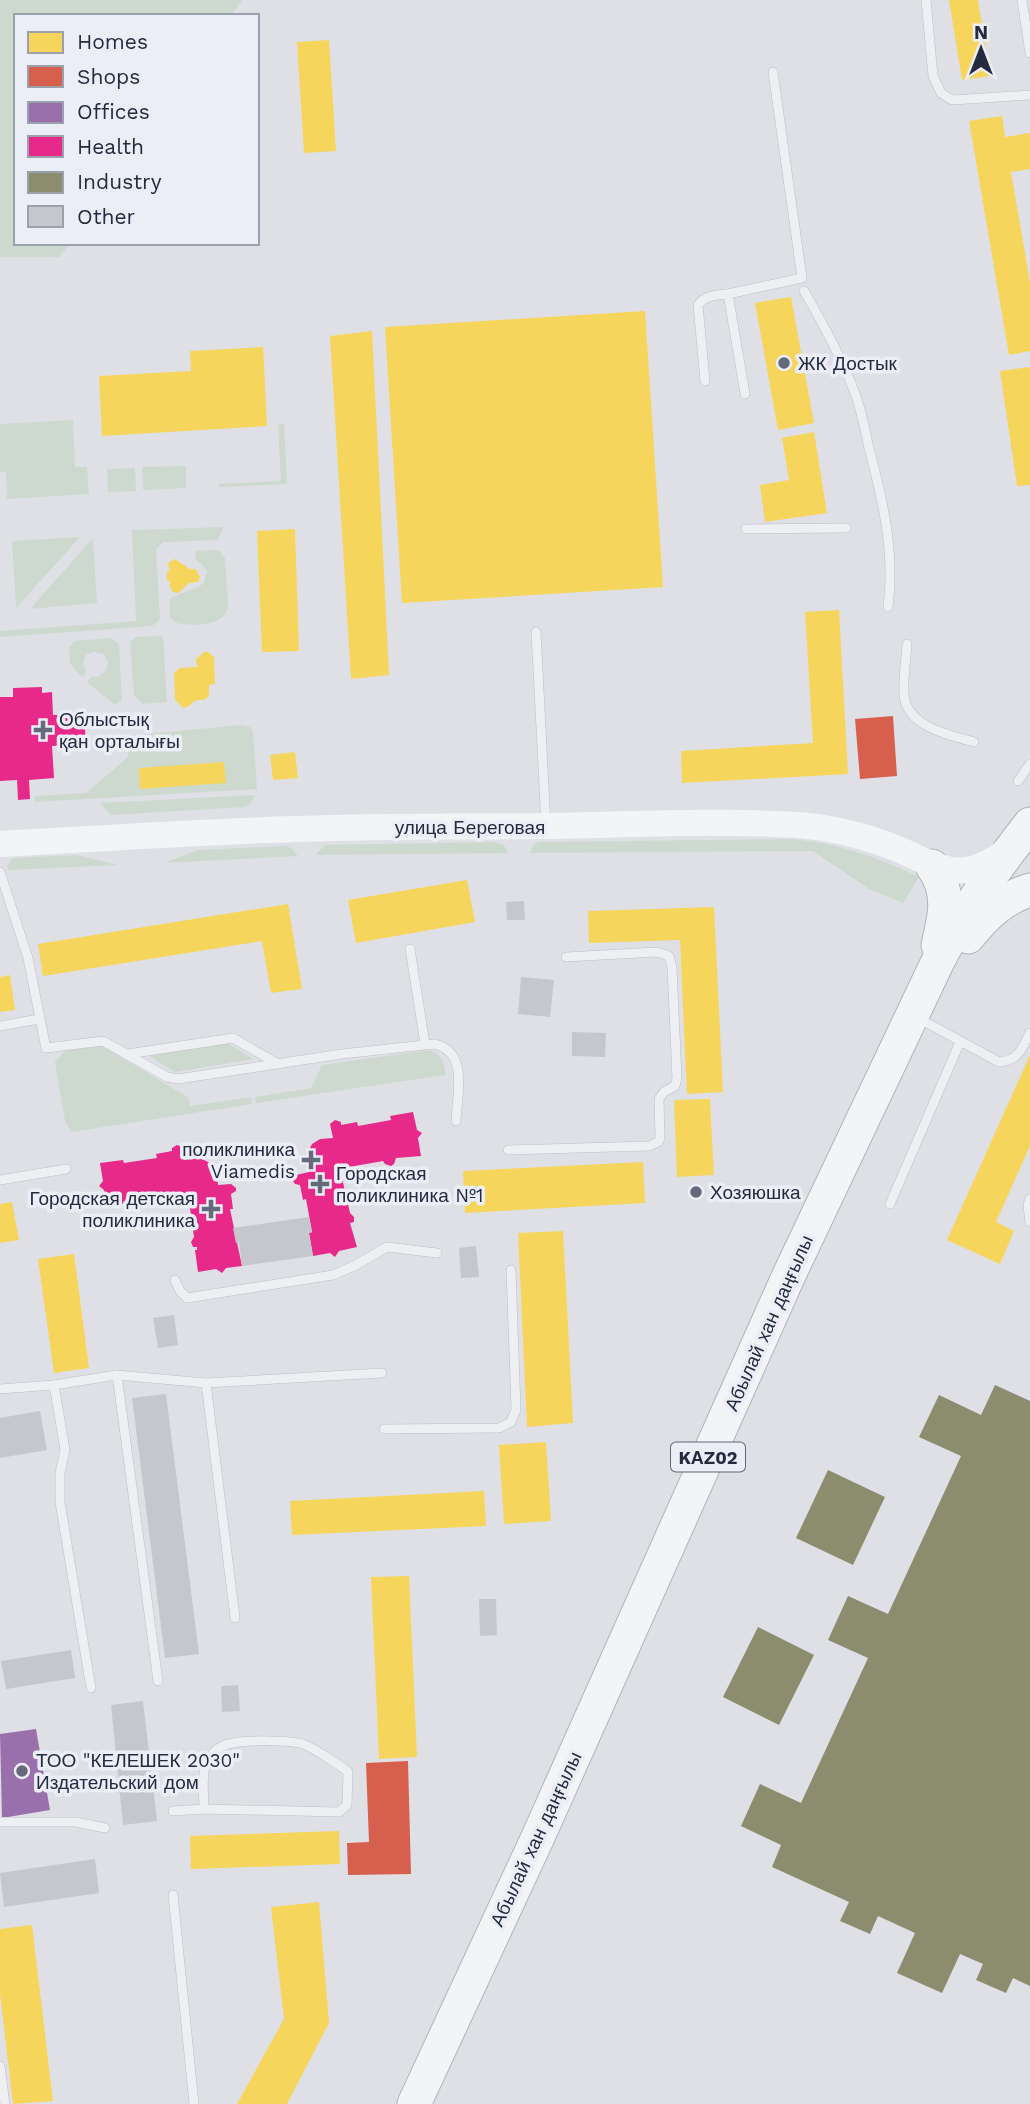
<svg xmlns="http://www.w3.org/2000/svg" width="1030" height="2104" font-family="'Work Sans',sans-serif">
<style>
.green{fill:#cdd9ce}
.homes{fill:#f6d55c}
.shops{fill:#d6604d}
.offices{fill:#9970ab}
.health{fill:#e7298a}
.industry{fill:#8c8c6e}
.building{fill:#c5c7cc}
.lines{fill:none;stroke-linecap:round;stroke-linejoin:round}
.lane-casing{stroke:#bdbec3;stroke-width:10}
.highway-casing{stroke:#b1b3ba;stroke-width:35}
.lane{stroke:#eeeff2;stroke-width:9}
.secondary{stroke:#f3f4f5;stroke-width:26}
.highway{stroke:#f3f4f5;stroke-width:33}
.poi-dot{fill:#656a7a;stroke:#ebeef6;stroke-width:2.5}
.labels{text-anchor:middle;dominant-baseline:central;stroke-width:7;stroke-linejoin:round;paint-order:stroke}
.shield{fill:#ebeef6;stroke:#606677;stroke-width:2}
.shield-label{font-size:18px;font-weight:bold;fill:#242b40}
.poi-label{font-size:19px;fill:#242b40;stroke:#ebeef6;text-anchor:start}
.street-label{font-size:19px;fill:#242b40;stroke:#ebeef6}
</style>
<rect width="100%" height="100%" fill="#dfe0e5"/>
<g class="green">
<path d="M 0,0 L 242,0 L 231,16 L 16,16 L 16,243 L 70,243 L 59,257 L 0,257 Z"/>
<path d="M 73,420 L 75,467 L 87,467 L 89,494 L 7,499 L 6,472 L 0,472 L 0,424 Z"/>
<path d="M 284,424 L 287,484 L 219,487 L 219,484 L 281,481 L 278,425 Z"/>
<path d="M 186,466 L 186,488 L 143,490 L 142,467 Z"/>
<path d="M 135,468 L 136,491 L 108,492 L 107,469 Z"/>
<path d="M 223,527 L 218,540 L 163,542 L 156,549 L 160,619 L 152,626 L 0,637 L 0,631 L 136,621 L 132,530 Z"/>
<path d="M 80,537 L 16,608 L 12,541 Z"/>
<path d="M 93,538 L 97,603 L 30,609 Z"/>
<path d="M 214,550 L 219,551 L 225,558 L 228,608 C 223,627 191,626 176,623 L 170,617 L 170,599 C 180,593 193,590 203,584 L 207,572 L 203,565 L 196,560 L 195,554 L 197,551 Z"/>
<path d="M 163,636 L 167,702 L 143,704 L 134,696 L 130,642 L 137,637 Z"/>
<path d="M 111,638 L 119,645 L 122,700 L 115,705 L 87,682 L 92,676 L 98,677 L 106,671 L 108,661 L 104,654 L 93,652 L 86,655 L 83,663 L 86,672 L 82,677 L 70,663 L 69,648 L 75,641 Z"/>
<path d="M 242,725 L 250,727 L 253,733 L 257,789 L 35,802 L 35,796 L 86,793 L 128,757 L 128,740 L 133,735 Z"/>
<path d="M 255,795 L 251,803 L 245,807 L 111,815 L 100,803 Z"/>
<path d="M 791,839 C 838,843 877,857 919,877 L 903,903 L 869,889 L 813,851 L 530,853 L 533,845 L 539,842 Z"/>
<path d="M 494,842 L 504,845 L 508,853 L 315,855 L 325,845 Z"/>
<path d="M 286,846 L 291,848 L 298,856 L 164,863 L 198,850 Z"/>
<path d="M 76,855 L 118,865 L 8,870 L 7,866 L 12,858 Z"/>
<path d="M 227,1043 L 254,1059 L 175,1072 L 149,1056 Z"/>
<path d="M 99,1044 L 189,1098 L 190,1106 L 251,1097 L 252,1104 L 72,1132 L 65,1121 L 55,1062 L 66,1050 Z"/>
<path d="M 429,1050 C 441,1054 445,1062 445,1075 L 256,1103 L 255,1097 L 311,1088 L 322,1065 Z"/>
</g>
<g class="homes">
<path d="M 949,0 L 978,0 L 990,76 L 962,80 Z"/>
<path d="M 329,40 L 336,151 L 304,153 L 297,42 Z"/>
<path d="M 1002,116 L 1005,137 L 1030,133 L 1030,169 L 1011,172 L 1030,282 L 1030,351 L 1009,355 L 969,121 Z"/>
<path d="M 791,297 L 814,423 L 778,430 L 755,303 Z"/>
<path d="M 645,311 L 663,587 L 402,603 L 385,327 Z"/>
<path d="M 372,331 L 389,675 L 351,679 L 330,336 Z"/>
<path d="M 263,347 L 267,426 L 102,436 L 99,376 L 191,371 L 190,351 Z"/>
<path d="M 1030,367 L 1030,485 L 1017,486 L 1000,371 Z"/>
<path d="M 814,432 L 827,513 L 765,522 L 760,485 L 789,480 L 782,438 Z"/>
<path d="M 295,529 L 299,651 L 262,652 L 257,531 Z"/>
<path d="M 175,559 L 190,569 L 196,569 L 200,577 L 198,582 L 189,583 L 178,593 L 173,592 L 170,587 L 170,581 L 167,581 L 167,571 L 170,571 L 168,563 Z"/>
<path d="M 839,610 L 848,774 L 682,783 L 681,751 L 813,743 L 805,612 Z"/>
<path d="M 204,652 L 208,652 L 214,657 L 215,684 L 209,685 L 209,695 L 206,699 L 194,701 L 189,706 L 183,708 L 175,700 L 174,673 L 180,668 L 197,667 L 196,659 Z"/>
<path d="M 295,752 L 298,778 L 273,780 L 270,755 Z"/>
<path d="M 224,762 L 226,783 L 140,789 L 139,768 Z"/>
<path d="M 467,880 L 475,922 L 356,943 L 348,900 Z"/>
<path d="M 288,904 L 302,989 L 271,993 L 262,941 L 43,976 L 38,944 Z"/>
<path d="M 714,907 L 723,1092 L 687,1094 L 680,940 L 589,943 L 588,911 Z"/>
<path d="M 10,975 L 15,1010 L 0,1012 L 0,977 Z"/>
<path d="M 1030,1055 L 1030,1146 L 996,1222 L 1014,1231 L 1000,1264 L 947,1240 Z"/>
<path d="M 710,1099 L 714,1175 L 677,1177 L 674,1100 Z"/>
<path d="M 643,1162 L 645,1203 L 465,1213 L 463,1171 Z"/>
<path d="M 12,1202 L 19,1240 L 0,1243 L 0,1204 Z"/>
<path d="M 563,1231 L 573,1423 L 527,1427 L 518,1233 Z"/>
<path d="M 74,1254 L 89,1368 L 54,1373 L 38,1259 Z"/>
<path d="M 546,1442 L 551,1521 L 504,1524 L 499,1445 Z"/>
<path d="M 484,1491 L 486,1526 L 292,1535 L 290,1501 Z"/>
<path d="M 409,1576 L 417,1757 L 379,1759 L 371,1577 Z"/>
<path d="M 339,1831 L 340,1864 L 191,1869 L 190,1836 Z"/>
<path d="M 319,1902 L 329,2023 L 287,2104 L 237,2104 L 284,2019 L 271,1907 Z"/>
<path d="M 32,1925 L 53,2101 L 13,2104 L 0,1994 L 0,1929 Z"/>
</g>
<g class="shops">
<path d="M 893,716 L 897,776 L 860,779 L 855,719 Z"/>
<path d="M 408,1761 L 411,1874 L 348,1875 L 347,1843 L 369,1842 L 366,1763 Z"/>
</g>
<path class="offices" d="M 36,1729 L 50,1810 L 2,1818 L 0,1734 Z"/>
<g class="health">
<path d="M 42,687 L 42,693 L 52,692 L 53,715 L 84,714 L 86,744 L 52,746 L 54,778 L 29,780 L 30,799 L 18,800 L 17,780 L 0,781 L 0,697 L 13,697 L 13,688 Z"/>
<path d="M 413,1112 L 417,1130 L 422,1133 L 418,1138 L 421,1156 L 396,1158 L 394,1164 L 391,1166 L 385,1164 L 383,1161 L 349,1167 L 342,1178 L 350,1213 L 354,1217 L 354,1222 L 350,1223 L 357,1247 L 339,1251 L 335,1257 L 330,1253 L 313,1256 L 309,1233 L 312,1232 L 306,1199 L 303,1200 L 300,1185 L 295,1184 L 293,1181 L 296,1175 L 309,1172 L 307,1154 L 312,1144 L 320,1139 L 333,1138 L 330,1124 L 335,1120 L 341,1122 L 341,1125 L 357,1122 L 358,1126 L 391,1120 L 390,1116 Z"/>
<path d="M 177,1145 L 182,1147 L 184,1160 L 200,1158 L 210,1163 L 217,1173 L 218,1185 L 231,1184 L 236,1188 L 236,1191 L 231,1194 L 233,1209 L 230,1209 L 242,1266 L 226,1268 L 222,1273 L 216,1269 L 198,1272 L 195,1250 L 197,1250 L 197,1247 L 193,1247 L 191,1242 L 194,1237 L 189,1201 L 179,1193 L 145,1200 L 144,1203 L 139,1206 L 132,1201 L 108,1207 L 104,1190 L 99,1186 L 103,1181 L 100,1163 L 123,1160 L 124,1163 L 157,1158 L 156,1154 L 172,1151 L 172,1148 Z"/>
</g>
<g class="industry">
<path d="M 995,1385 L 1030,1401 L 1030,1986 L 1013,1978 L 1006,1993 L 976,1980 L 983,1964 L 960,1954 L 942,1993 L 897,1973 L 915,1933 L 878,1916 L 870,1934 L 840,1921 L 849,1902 L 772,1867 L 781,1845 L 741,1826 L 760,1784 L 801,1803 L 868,1658 L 828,1640 L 848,1596 L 888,1614 L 961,1456 L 919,1437 L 939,1395 L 981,1415 Z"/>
<path d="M 828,1470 L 885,1497 L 853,1565 L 796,1538 Z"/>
<path d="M 758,1627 L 814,1655 L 779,1725 L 723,1697 Z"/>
</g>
<g class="building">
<path d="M 524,901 L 525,920 L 507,920 L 506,902 Z"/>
<path d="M 521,977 L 554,980 L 550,1017 L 518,1014 Z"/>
<path d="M 572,1032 L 606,1033 L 605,1057 L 572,1056 Z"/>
<path d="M 309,1217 L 312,1232 L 309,1233 L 313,1256 L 242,1266 L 239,1242 L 236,1243 L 233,1228 Z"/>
<path d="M 476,1246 L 479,1277 L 461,1278 L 459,1248 Z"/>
<path d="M 174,1315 L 178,1345 L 158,1348 L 153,1318 Z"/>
<path d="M 166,1394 L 199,1654 L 165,1658 L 132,1398 Z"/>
<path d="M 40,1411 L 47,1450 L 0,1458 L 0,1418 Z"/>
<path d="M 479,1599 L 496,1599 L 497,1635 L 480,1636 Z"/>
<path d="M 71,1650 L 75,1678 L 6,1689 L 1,1661 Z"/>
<path d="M 238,1685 L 240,1711 L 222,1712 L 221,1686 Z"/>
<path d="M 143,1701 L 157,1821 L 123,1825 L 111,1705 Z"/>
<path d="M 95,1859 L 99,1893 L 4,1907 L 0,1873 Z"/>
</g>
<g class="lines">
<g class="lane-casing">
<g id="lane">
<path d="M 926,0 L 933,76 L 941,93 L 952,100 L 1030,95"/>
<path d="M 1022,0 L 1030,53"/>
<path d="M 804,291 C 824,325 842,359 856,396 C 862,413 865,431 869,448 C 883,501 895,552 888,607"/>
<path d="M 705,381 L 698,305 C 705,295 717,295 728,294"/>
<path d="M 745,394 L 728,294 L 802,278 L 773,72"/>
<path d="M 746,529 L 846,528"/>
<path d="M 536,632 L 546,825"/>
<path d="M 907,644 C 906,660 903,678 904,694 C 906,727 949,735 974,742"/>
<path d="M 1018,781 L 1030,764"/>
<path d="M 0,872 L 28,958 L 46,1048 L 103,1041 L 167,1077 L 178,1079 L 342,1054 L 434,1044 C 469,1051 457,1094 456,1121"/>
<path d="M 410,949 L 425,1044"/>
<path d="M 918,1018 L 999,1062 C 1018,1061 1022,1049 1030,1033"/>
<path d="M 0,1026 L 39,1019"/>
<path d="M 128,1054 L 233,1038 L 278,1064"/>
<path d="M 508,1150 L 649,1146 L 658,1142 L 660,1138 L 659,1099 L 664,1092 L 675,1086 L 677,1078 L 672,967 L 669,956 L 657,952 L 566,957"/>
<path d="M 0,1180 L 66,1169"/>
<path d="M 1030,1199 L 1028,1205 L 1030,1222"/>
<path d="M 890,1204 L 960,1042"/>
<path d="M 175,1280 L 180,1291 L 187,1298 L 333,1275 L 354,1266 L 387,1247 L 437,1253"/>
<path d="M 117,1375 L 158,1681"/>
<path d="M 206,1383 L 235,1618"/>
<path d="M 54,1385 L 65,1450 L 60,1473 L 60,1502 L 91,1688"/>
<path d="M 0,1389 L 54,1385 L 117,1375 L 206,1383 L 382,1373"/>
<path d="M 384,1429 L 499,1428 L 511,1422 L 516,1410 L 511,1270"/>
<path d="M 173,1811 L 204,1809 L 339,1812 L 347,1805 L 348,1772 C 343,1767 310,1746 303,1744 C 291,1740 245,1740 233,1743 C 226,1744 219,1747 214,1752 C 199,1766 204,1791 204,1809"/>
<path d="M 0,1822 L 76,1822 L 105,1828"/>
<path d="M 173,1895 L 194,2104"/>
<path d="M 0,2066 L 5,2104"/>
</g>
</g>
<g class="highway-casing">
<g id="highway">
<path d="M 932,866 C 951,891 945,916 938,945"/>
<path d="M 968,937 C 985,916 1003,898 1030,890"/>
<path d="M 414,2104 L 538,1837 L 789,1275 L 938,961 C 963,912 996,868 1030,824"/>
</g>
</g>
<use href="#lane" class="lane"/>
<path class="secondary" d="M 0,844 C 111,838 222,830 333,828 C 403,826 474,827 544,826 C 628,825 714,820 798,825 C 828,827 857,834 885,844 C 934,861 956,891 1007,850"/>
<use href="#highway" class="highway"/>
</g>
<g class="poi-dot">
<circle cx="784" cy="363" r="7"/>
<path d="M39.5 719.5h7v7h7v7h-7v7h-7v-7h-7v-7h7z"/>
<path d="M307.5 1149.5h7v7h7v7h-7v7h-7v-7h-7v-7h7z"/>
<path d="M316.5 1173.5h7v7h7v7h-7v7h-7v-7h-7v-7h7z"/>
<circle cx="696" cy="1192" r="7"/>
<path d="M207.5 1198.5h7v7h7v7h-7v7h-7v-7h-7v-7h7z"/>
<circle cx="22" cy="1771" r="7"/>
</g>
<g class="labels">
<rect class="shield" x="671" y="1442.5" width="74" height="29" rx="5"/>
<g class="shield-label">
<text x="708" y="1457">KАZ02</text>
</g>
<g class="poi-label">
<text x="798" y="363">ЖК Достык</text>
<text x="59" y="719">Облыстық<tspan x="59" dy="22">қан орталығы</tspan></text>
<text x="295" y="1149" text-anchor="end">поликлиника<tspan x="295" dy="22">Viamedis</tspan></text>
<text x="336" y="1173">Городская<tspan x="336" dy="22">поликлиника №1</tspan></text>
<text x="710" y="1192">Хозяюшка</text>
<text x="195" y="1198" text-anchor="end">Городская детская<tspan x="195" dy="22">поликлиника</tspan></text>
<text x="36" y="1760">ТОО "КЕЛЕШЕК 2030"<tspan x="36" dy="22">Издательский дом</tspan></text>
</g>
<g class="street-label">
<text x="470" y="827">улица Береговая</text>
<text transform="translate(769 1323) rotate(-66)">Абылай хан даңғылы</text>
<text transform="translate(536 1839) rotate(-65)">Абылай хан даңғылы</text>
</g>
</g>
<rect x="14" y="14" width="245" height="231" fill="#ebeef6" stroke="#9ba0ad" stroke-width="2"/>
<rect x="28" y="32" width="35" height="21" fill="#f6d55c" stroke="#9ba0ad" stroke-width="2"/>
<text x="77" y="49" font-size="21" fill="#242b40">Homes</text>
<rect x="28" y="66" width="35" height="21" fill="#d6604d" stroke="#9ba0ad" stroke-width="2"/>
<text x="77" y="84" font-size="21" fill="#242b40">Shops</text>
<rect x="28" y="102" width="35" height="21" fill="#9970ab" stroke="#9ba0ad" stroke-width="2"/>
<text x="77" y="119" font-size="21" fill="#242b40">Offices</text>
<rect x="28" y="136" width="35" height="21" fill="#e7298a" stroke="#9ba0ad" stroke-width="2"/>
<text x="77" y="154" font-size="21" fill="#242b40">Health</text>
<rect x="28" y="172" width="35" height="21" fill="#8c8c6e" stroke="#9ba0ad" stroke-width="2"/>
<text x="77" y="189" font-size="21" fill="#242b40">Industry</text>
<rect x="28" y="206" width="35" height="21" fill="#c5c7cc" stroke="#9ba0ad" stroke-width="2"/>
<text x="77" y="224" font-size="21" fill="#242b40">Other</text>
<g transform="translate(981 49)" stroke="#ebeef6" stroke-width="5" paint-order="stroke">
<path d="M0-5L12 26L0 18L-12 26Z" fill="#242b40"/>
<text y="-10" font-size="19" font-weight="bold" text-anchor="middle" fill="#242b40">N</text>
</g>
</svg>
